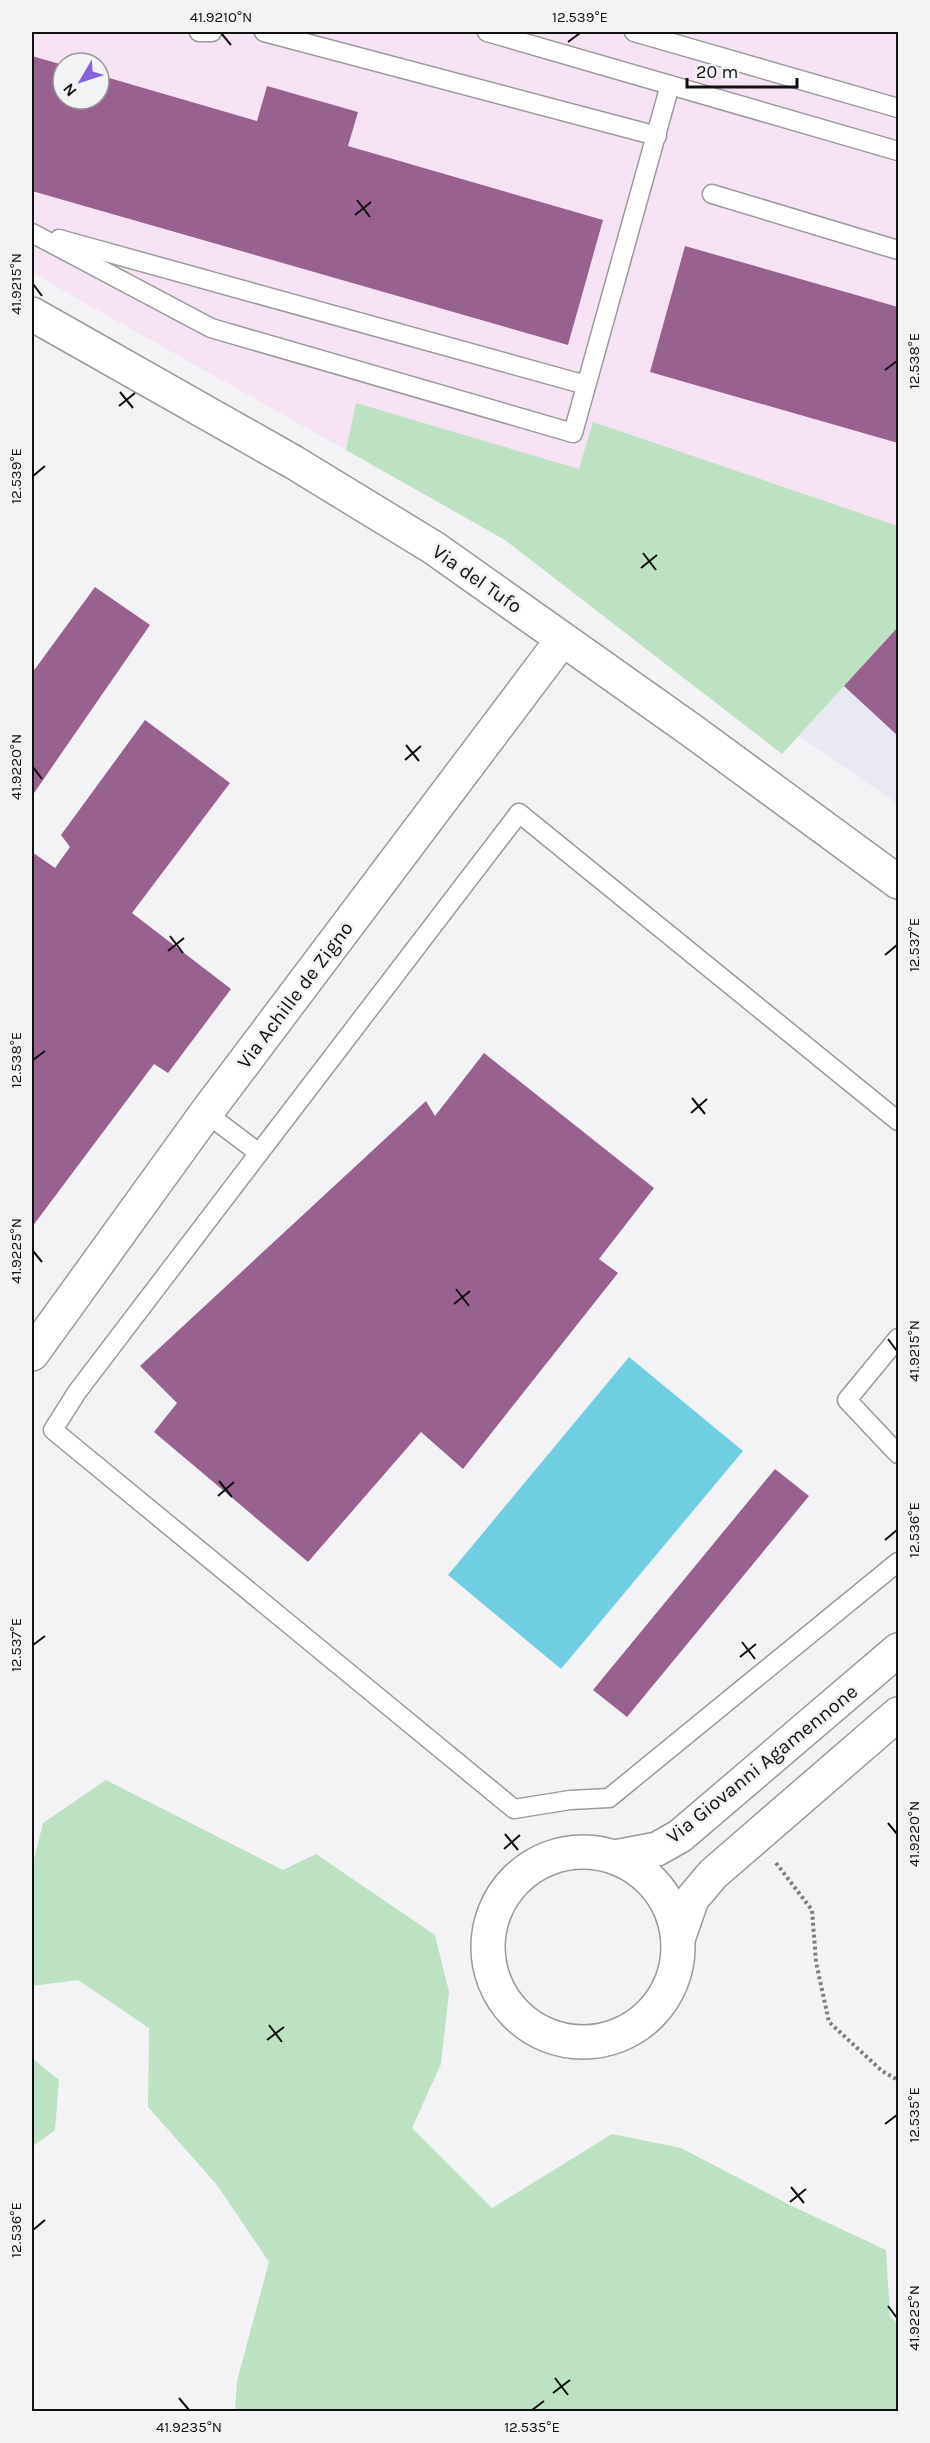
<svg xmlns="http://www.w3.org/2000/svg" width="930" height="2443" font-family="Karla,sans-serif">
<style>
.built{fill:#e7e8f2}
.medical{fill:#f5e3f4;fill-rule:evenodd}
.green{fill:#bde1c2}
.water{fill:#6fcfe0}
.building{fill:#98628f}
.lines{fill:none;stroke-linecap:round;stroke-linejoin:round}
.lane-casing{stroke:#9a9a9d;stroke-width:21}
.street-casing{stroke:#9a9a9d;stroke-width:36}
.path{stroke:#7f7f81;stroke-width:4;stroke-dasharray:3 3;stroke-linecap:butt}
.lane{stroke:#fff;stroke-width:18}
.street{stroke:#fff;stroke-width:33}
.ticks{fill:none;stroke:#101011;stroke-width:2}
.labels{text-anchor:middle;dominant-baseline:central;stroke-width:5;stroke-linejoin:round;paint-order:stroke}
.street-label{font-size:20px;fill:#101011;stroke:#f3f3f6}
.neatline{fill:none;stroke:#101011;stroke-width:2}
.ticks-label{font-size:15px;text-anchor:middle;fill:#101011}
</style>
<rect width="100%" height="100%" fill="#f3f3f6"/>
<path class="built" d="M 898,627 L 898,804 L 799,736 Z"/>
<path class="medical" d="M 32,32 L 898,32 L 898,627 L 782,754 L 505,540 L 32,273 ZM 63,63 L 99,63 L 99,99 L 63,99 Z"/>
<g class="green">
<path d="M 356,403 L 579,469 L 593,422 L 898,526 L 898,627 L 782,754 L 505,540 L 346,450 Z"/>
<path d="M 106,1780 L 283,1870 L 316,1854 L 435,1935 L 449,1992 L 441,2064 L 412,2128 L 492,2208 L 612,2134 L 681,2148 L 794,2207 L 886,2250 L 890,2317 L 898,2323 L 898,2411 L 235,2411 L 237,2381 L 269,2262 L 217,2185 L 148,2107 L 149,2028 L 78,1980 L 32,1986 L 32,1867 L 43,1823 Z"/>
<path d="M 32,2058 L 59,2080 L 55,2130 L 32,2147 Z"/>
</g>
<path class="water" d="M 629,1357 L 743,1451 L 561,1669 L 448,1575 Z"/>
<g class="building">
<path d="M 32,56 L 63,65 L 63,99 L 99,99 L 99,75 L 257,121 L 267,86 L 358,112 L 348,146 L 603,220 L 568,345 L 32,191 Z"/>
<path d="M 685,246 L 898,307 L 898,443 L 650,372 Z"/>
<path d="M 95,587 L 150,625 L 32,796 L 32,673 Z"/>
<path d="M 898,627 L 898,736 L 844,686 Z"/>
<path d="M 145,720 L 230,783 L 132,913 L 231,989 L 168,1073 L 154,1064 L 32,1227 L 32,852 L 55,868 L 70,847 L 61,835 Z"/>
<path d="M 484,1053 L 654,1188 L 599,1259 L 618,1273 L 463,1469 L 421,1432 L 308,1562 L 154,1432 L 177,1403 L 140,1366 L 426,1101 L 435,1116 Z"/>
<path d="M 775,1469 L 809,1496 L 627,1717 L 593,1690 Z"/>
</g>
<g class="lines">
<g class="lane-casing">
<g id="lane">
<path d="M 199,32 L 212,32"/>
<path d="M 264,32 L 657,136"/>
<path d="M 487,32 L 898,151"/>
<path d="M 634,32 L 898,108"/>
<path d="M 712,194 L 898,250"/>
<path d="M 32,233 L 211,328 L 573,433 L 670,85"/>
<path d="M 59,239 L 586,385"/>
<path d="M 206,1113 L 259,1153 L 519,813 L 898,1121"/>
<path d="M 259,1153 L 77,1392 L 53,1430 L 514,1809 L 570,1800 L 609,1798 L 898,1562"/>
<path d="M 898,1338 L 847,1400 L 898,1454"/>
</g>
</g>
<g class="street-casing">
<g id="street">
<path d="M 32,314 L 295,463 L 434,548 L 691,730 L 898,882"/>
<path d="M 32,1354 L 206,1113 L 562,640"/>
<circle cx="583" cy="1947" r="95"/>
<path d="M 615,1857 L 657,1849 L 680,1836 L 898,1650"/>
<path d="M 678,1939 L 692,1899 L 713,1874 L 898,1714"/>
</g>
</g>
<path class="path" d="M 776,1863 L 812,1910 L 816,1962 L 829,2022 L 882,2071 L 898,2080"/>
<use href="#lane" class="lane"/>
<use href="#street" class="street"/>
</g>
<path class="ticks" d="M 221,33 L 231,45M 568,42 L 580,33M 357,200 L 370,217M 355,215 L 371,202M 33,284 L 42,296M 885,370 L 897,361M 120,392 L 133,408M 119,406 L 135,393M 33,476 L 45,466M 643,553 L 656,570M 641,568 L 657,555M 406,745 L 419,761M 405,760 L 421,746M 33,767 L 42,779M 170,936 L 183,953M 168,951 L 184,938M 885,955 L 897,945M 33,1060 L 45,1051M 692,1098 L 705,1114M 691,1113 L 707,1099M 33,1251 L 42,1262M 456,1289 L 469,1306M 454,1304 L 470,1291M 888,1339 L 897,1351M 219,1481 L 232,1497M 218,1496 L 234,1482M 885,1540 L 897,1530M 742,1642 L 755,1659M 33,1645 L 45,1636M 740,1657 L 756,1644M 888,1823 L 897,1834M 505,1834 L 518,1850M 504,1849 L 520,1835M 269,2025 L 282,2042M 267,2040 L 284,2027M 885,2124 L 897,2115M 791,2187 L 804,2203M 790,2202 L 806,2189M 33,2230 L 45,2220M 888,2306 L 897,2318M 555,2378 L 568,2395M 553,2393 L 570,2380M 179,2398 L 189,2410M 532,2410 L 544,2401"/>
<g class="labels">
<g class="street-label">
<text transform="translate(477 579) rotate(35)">Via del Tufo</text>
<text transform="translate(295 995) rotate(-53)">Via Achille de Zigno</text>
<text transform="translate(762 1764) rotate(-39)">Via Giovanni Agamennone</text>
</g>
</g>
<rect width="930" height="2443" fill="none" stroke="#f3f3f6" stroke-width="66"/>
<g transform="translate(81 81) rotate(231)"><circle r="28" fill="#f3f3f6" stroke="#98989a" stroke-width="1.5"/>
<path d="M0-4.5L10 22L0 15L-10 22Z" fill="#8662dd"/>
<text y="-9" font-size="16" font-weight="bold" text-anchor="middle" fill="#101011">N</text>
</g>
<path d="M687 78v9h110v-9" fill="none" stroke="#101011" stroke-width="3"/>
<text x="696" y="78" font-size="18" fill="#101011" stroke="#f3f3f6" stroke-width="4.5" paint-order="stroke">20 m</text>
<rect x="33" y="33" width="864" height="2377" class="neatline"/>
<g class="ticks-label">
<text x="221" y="22">41.9210°N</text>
<text x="580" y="22">12.539°E</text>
<text transform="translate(16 284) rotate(-90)" y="5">41.9215°N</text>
<text transform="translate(914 361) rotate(-90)" y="5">12.538°E</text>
<text transform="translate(16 476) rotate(-90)" y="5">12.539°E</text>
<text transform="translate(16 767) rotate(-90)" y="5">41.9220°N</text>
<text transform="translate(914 945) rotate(-90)" y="5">12.537°E</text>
<text transform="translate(16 1060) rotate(-90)" y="5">12.538°E</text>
<text transform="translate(16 1251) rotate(-90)" y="5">41.9225°N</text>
<text transform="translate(914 1351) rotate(-90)" y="5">41.9215°N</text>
<text transform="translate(914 1530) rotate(-90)" y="5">12.536°E</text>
<text transform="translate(16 1645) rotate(-90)" y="5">12.537°E</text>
<text transform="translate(914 1834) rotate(-90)" y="5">41.9220°N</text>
<text transform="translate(914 2115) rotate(-90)" y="5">12.535°E</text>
<text transform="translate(16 2230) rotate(-90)" y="5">12.536°E</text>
<text transform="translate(914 2318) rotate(-90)" y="5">41.9225°N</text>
<text x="189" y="2432">41.9235°N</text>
<text x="532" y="2432">12.535°E</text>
</g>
</svg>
